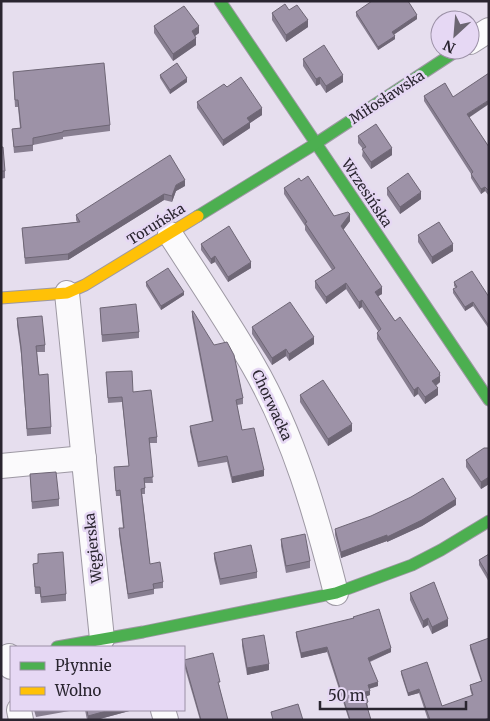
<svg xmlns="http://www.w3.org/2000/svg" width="490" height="721" font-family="Merriweather,serif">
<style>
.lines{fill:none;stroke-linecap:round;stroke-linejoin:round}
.street-casing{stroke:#9d98a3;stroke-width:26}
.fast-casing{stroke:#9d98a3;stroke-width:13}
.slow-casing{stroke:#9d98a3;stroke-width:13}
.street{stroke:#fbfafc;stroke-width:24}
.fast{stroke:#4caf50;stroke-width:11}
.slow{stroke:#ffc107;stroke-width:11}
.wall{fill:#877e90}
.shaded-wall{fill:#6e6675}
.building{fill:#9d92a7;stroke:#6e6675}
.labels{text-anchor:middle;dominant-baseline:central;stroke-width:5;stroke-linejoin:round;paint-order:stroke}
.street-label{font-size:14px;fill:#2a2530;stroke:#e6d8f4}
</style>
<rect width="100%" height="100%" fill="#e6deee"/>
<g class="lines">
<g class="street-casing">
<g id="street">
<path d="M 470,42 L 489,30"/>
<path d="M 170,234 C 198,277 227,320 253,365 C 294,436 316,514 336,593"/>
<path d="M 67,293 L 102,639"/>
<path d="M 1,466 L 84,458"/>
<path d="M 9,656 L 11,667"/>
<path d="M 19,710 L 21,720"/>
<path d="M 163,710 L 166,720"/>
</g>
</g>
<g class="fast-casing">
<g id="fast">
<path d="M 220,1 L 489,400"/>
<path d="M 198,216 L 315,144 L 458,50"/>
<path d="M 57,647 L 143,632 L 336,593 L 412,565 L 441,550 L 489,521"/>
</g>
</g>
<g class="slow-casing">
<path id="slow" d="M 1,298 L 67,293 L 85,285 L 198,216"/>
</g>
<use href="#street" class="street"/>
<use href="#fast" class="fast"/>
<use href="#slow" class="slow"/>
</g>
<g class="wall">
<path d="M 289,10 L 308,27 L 286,42 L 272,20 L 272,13 Z"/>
<path d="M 356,12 L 417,19 L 394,34 L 395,39 L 378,50 L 356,16 Z"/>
<path d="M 154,26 L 199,33 L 195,36 L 196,45 L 173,61 L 154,33 Z"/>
<path d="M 303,59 L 343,82 L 326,93 L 320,84 L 316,86 L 303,66 Z"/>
<path d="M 13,72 L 110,125 L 110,131 L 63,137 L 63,139 L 33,145 L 33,151 L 14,153 L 12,129 L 20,128 L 18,107 L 15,107 Z"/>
<path d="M 160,75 L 187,82 L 170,94 L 160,78 Z"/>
<path d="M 227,87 L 262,115 L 250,123 L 250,128 L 223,146 L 197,108 L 197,102 Z"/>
<path d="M 424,96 L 453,97 L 469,117 L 489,147 L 489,196 L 485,191 L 481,194 L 471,178 L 471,174 L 424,101 Z"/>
<path d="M 358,136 L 392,155 L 371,169 L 362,156 L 363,149 L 358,143 Z"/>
<path d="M 1,147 L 5,171 L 5,178 L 1,179 Z"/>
<path d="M 301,181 L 334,216 L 350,221 L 343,230 L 382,294 L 378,296 L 395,321 L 440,375 L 440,382 L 436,386 L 438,395 L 425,404 L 418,394 L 414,397 L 377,339 L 377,333 L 378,331 L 362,307 L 359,309 L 346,289 L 326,304 L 315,288 L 315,281 L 332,270 L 305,230 L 305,226 L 284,194 L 284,188 Z"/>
<path d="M 185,186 L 176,191 L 172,202 L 164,200 L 68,260 L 25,264 L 22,228 L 77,222 L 76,220 L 76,215 Z"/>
<path d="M 387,188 L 421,199 L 400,214 L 387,195 Z"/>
<path d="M 418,235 L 453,251 L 432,264 L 418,242 Z"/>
<path d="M 201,244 L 251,268 L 228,282 L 215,262 L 211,264 L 201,250 Z"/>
<path d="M 146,282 L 184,295 L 161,310 L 146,286 Z"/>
<path d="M 454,282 L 489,297 L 489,329 L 473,306 L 465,311 L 453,293 L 453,289 L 456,288 L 454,286 Z"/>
<path d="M 100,308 L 139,332 L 139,338 L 102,342 Z"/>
<path d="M 192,311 L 243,398 L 243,404 L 237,405 L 242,430 L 264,476 L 232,483 L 227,462 L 198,467 L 190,432 L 190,426 L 212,422 L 192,317 Z"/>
<path d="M 17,318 L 45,345 L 45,352 L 37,352 L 39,375 L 51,427 L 51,434 L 27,436 L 21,354 L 17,325 Z"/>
<path d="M 252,327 L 314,344 L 289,361 L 286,356 L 272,365 L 252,334 Z"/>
<path d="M 106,372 L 133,392 L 157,437 L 157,443 L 149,443 L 153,483 L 145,483 L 145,494 L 142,494 L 150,564 L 163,582 L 163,588 L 154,589 L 154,594 L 128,599 L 119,534 L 119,528 L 123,528 L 120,496 L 116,496 L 114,467 L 129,466 L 122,402 L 108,403 Z"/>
<path d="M 300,395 L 352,431 L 328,446 L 300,402 Z"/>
<path d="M 489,448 L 489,484 L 481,489 L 466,467 L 466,460 Z"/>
<path d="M 30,474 L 59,499 L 59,506 L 32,509 Z"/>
<path d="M 456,505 L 422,526 L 387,542 L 387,541 L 341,558 L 335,535 L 335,529 Z"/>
<path d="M 281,539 L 310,561 L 310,568 L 286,573 L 281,546 Z"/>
<path d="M 214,553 L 257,572 L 257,578 L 220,585 L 214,559 Z"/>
<path d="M 38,554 L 66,594 L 66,601 L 41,603 L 40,594 L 35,594 L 33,564 L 38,563 Z"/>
<path d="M 489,554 L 489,582 L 479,565 L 479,560 Z"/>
<path d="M 410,593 L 448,626 L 432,634 L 428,625 L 423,628 L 410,600 Z"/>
<path d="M 353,617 L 391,652 L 370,662 L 378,686 L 369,689 L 370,695 L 366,696 L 368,707 L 367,707 L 371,720 L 349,720 L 327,652 L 301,658 L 296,636 L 296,632 L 353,619 Z"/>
<path d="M 489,638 L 489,720 L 428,720 L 419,693 L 408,696 L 401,674 L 401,671 L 442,706 L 472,696 L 470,689 L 470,685 L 481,681 L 470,649 L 470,645 Z"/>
<path d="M 242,639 L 269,670 L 247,675 L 242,646 Z"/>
<path d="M 184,660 L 220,686 L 219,686 L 228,720 L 200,720 L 184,665 Z"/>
<path d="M 34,710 L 75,710 L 36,717 Z"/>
<path d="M 85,710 L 133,710 L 96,720 L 87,720 Z"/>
</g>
<g class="shaded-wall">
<path d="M 417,15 L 417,19 L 392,36 L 392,32 Z"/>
<path d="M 308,20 L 308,27 L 286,42 L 286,35 Z"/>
<path d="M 199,26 L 199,33 L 192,38 L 192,31 Z"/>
<path d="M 395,36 L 395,39 L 378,50 L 378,47 Z"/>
<path d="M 196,38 L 196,45 L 173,61 L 173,54 Z"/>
<path d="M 343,75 L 343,82 L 326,93 L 326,86 Z"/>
<path d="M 320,77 L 320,84 L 316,86 L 316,79 Z"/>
<path d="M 187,78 L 187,82 L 170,94 L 170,90 Z"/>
<path d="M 489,100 L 489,104 L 467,119 L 467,114 Z"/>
<path d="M 262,108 L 262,115 L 250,123 L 250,128 L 223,146 L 223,140 L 247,118 Z"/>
<path d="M 392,148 L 392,155 L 371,169 L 371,162 Z"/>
<path d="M 185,180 L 185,186 L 176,191 L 172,202 L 172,196 L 176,185 Z"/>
<path d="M 485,187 L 485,191 L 481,194 L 481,189 Z"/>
<path d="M 421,192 L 421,199 L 400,214 L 400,207 Z"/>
<path d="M 164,194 L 164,200 L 68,260 L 68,254 Z"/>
<path d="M 350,214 L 350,221 L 341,233 L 341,226 Z"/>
<path d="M 453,244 L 453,251 L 432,264 L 432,257 Z"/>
<path d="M 215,256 L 215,262 L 211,264 L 211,259 Z"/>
<path d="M 251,262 L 251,268 L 228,282 L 228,277 Z"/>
<path d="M 346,283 L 346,289 L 326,304 L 326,297 Z"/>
<path d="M 382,287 L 382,294 L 375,298 L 375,292 Z"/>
<path d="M 184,292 L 184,295 L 161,310 L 161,306 Z"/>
<path d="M 362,300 L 362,307 L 359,309 L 359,302 Z"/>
<path d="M 473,302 L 473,306 L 465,311 L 465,307 Z"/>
<path d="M 314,337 L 314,344 L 289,361 L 289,354 Z"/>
<path d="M 286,349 L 286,356 L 272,365 L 272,358 Z"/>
<path d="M 440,373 L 440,382 L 432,388 L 432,381 Z"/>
<path d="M 418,387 L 418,394 L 414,397 L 414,390 Z"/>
<path d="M 438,388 L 438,395 L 425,404 L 425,397 Z"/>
<path d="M 352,424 L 352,431 L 328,446 L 328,439 Z"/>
<path d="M 264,470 L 264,476 L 232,483 L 232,477 Z"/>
<path d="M 489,477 L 489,484 L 481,489 L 481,482 Z"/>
<path d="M 456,499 L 456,505 L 422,526 L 387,542 L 387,537 Z"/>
<path d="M 387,535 L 387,541 L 341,558 L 341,552 Z"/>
<path d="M 428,618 L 428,625 L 423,628 L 423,621 Z"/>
<path d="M 448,619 L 448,626 L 432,634 L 432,627 Z"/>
<path d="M 327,647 L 327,652 L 301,658 L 301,653 Z"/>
<path d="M 391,648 L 391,652 L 368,662 L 368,658 Z"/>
<path d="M 269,664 L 269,670 L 247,675 L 247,668 Z"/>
<path d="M 378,682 L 378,686 L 368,689 L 368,685 Z"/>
<path d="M 419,689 L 419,693 L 408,696 L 408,693 Z"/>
<path d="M 370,691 L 370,695 L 365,697 L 365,692 Z"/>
<path d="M 110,710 L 133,710 L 96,720 L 88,720 L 88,716 Z"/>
</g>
<g class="building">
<path d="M 372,1 L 408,1 L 417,15 L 392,32 L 395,36 L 378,47 L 356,12 Z"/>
<path d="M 285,4 L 289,10 L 297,5 L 308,20 L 286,35 L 272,13 Z"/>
<path d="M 184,6 L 199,26 L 192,31 L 196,38 L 173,54 L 154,26 Z"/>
<path d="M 324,45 L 343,75 L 326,86 L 320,77 L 316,79 L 303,59 Z"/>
<path d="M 104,63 L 110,125 L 63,131 L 63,132 L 33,138 L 33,145 L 14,147 L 12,129 L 21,128 L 18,100 L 15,100 L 13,72 Z"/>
<path d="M 177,63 L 187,78 L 170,90 L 160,75 Z"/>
<path d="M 489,73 L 489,100 L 467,114 L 489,147 L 489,191 L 485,187 L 481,189 L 471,174 L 473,172 L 424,96 L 445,83 L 453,97 Z"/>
<path d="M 241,77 L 262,108 L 247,118 L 250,122 L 223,140 L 197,102 L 224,84 L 227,87 Z"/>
<path d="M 376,124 L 392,148 L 371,162 L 362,149 L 366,147 L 358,136 Z"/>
<path d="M 1,147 L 3,147 L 5,171 L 1,171 Z"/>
<path d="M 170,155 L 185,180 L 176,185 L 172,196 L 164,194 L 68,254 L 25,258 L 22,228 L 80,222 L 76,215 Z"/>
<path d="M 408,173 L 421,192 L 400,207 L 387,188 Z"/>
<path d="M 308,176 L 334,216 L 348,212 L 350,214 L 341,226 L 382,287 L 375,292 L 395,321 L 400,317 L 440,373 L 439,374 L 440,376 L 432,381 L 438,388 L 425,397 L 418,387 L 414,390 L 377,333 L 381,329 L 362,300 L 359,302 L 346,283 L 326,297 L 315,281 L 335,268 L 305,223 L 307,222 L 284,188 L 299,178 L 301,181 Z"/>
<path d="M 439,222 L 453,244 L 432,257 L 418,235 Z"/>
<path d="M 229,226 L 251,262 L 228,277 L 215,256 L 211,259 L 201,244 Z"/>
<path d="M 168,268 L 184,292 L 161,306 L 146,282 Z"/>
<path d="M 472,271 L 489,297 L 489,326 L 473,302 L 465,307 L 453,289 L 457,287 L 454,282 Z"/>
<path d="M 290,302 L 314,337 L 289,354 L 286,349 L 272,358 L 252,327 Z"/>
<path d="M 136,304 L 139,332 L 102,335 L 100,308 Z"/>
<path d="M 192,311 L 193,311 L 214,345 L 227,342 L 234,355 L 243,398 L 236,400 L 242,430 L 254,428 L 264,470 L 232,477 L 227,456 L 198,462 L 190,426 L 213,421 Z"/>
<path d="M 42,316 L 45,345 L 36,346 L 39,375 L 48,374 L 51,427 L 27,429 L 21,347 L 17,318 Z"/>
<path d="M 132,371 L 133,392 L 151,390 L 157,437 L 149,438 L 153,477 L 144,478 L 145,488 L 141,489 L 150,564 L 160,562 L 163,582 L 153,584 L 154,589 L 128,594 L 119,528 L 124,528 L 120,490 L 116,491 L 114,467 L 129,466 L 122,397 L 108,398 L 106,372 Z"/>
<path d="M 323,380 L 352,424 L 328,439 L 300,395 Z"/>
<path d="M 484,448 L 489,448 L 489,477 L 481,482 L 466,460 Z"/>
<path d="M 56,472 L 59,499 L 32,502 L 30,474 Z"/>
<path d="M 443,478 L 456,499 L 422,520 L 387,537 L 387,535 L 341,552 L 335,529 L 371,516 L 411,497 Z"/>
<path d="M 305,534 L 310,561 L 286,566 L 281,539 Z"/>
<path d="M 251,545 L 257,572 L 220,579 L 214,553 Z"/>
<path d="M 63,552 L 66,594 L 41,597 L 40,587 L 35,587 L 33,564 L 38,563 L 38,554 Z"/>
<path d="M 489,554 L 489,577 L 479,560 Z"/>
<path d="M 434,582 L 448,619 L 432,627 L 428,618 L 423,621 L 410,593 Z"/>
<path d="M 379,609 L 391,648 L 368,658 L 378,682 L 368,685 L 370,691 L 365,692 L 368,702 L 366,703 L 371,720 L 350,720 L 327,647 L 301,653 L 296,632 L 354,618 L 353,617 Z"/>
<path d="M 264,635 L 269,664 L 247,668 L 242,639 Z"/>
<path d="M 489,638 L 489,718 L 484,720 L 430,720 L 419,689 L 408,693 L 401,671 L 427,662 L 442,706 L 473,695 L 470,685 L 482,681 L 470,645 Z"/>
<path d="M 213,653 L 220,682 L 218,682 L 228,720 L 201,720 L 184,660 Z"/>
<path d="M 298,704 L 303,720 L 273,720 L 271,712 Z"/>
<path d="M 87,710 L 110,710 L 88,716 Z"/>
</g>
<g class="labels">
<g class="street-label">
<text transform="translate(387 97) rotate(-33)">Miłosławska</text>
<text transform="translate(367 193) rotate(56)">Wrzesińska</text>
<text transform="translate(156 224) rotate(-32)">Toruńska</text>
<text transform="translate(272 405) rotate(65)">Chorwacka</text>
<text transform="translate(93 548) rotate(-96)">Węgierska</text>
</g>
</g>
<rect width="490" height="721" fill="none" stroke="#2a2530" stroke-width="5"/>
<rect x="10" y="646" width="175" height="65" fill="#e6d8f4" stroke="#9b90a6"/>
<rect x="20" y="662" width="25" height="8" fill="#4caf50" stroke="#9b90a6"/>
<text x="55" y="671" font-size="15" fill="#2a2530">Płynnie</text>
<rect x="20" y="687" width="25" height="8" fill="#ffc107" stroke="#9b90a6"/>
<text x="55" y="696" font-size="15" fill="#2a2530">Wolno</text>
<g transform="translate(455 35) rotate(206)"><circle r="24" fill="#e6d8f4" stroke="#9b90a6"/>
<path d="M0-4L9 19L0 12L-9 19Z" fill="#6c6672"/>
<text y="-8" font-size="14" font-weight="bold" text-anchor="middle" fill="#2a2530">N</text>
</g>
<path d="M320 701v8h146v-8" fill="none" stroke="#2a2530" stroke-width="2.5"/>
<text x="328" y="701" font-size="15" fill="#2a2530" stroke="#e6d8f4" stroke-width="4" paint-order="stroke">50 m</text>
</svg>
